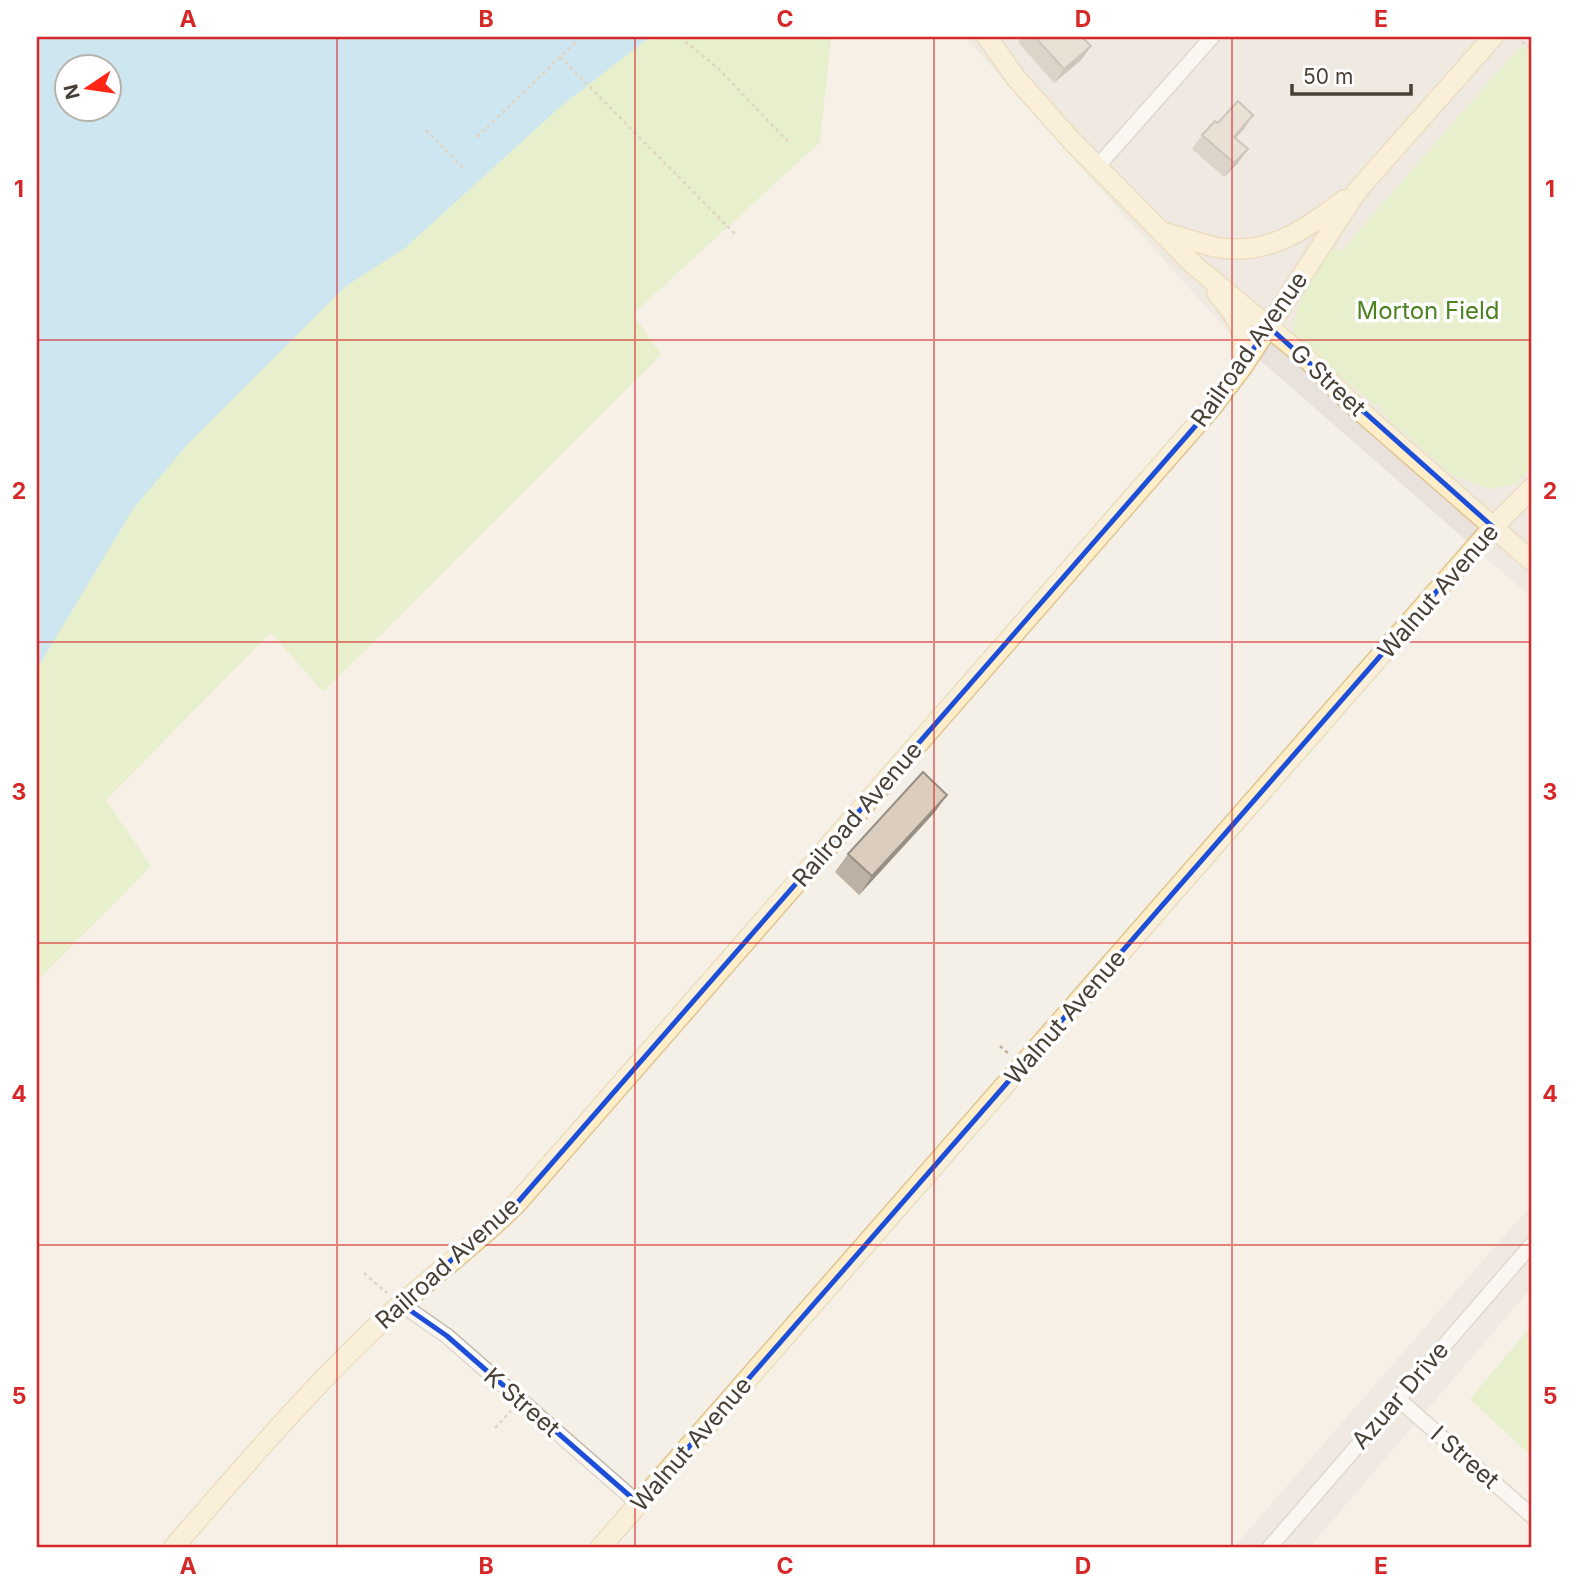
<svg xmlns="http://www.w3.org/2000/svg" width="1569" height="1585" font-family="Inter,sans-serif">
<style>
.industrial{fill:#e8e1dc}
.green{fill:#d5eeac}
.water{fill:#9ddaf8;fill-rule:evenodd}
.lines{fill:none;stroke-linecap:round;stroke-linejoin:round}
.street-casing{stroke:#c5baab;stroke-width:17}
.secondary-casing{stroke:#ddc594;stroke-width:22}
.path{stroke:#c5b298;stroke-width:2.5;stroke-dasharray:3.5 3.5;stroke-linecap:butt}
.street{stroke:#fff;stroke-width:14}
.secondary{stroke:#ffeec7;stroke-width:19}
.wall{fill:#bcb1a3}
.shaded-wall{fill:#999085}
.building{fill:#dbcebe;stroke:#999085;stroke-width:2}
.marked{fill:none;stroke:#1d4ed8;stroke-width:5;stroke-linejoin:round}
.grid{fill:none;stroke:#d62828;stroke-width:2;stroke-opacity:0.55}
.labels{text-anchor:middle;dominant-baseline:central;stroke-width:7;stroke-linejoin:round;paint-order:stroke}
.park-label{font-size:24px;fill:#4d8221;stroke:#fff}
.street-label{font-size:24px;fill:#494035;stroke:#fff}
.neatline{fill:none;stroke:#d62828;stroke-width:2.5}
.grid-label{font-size:23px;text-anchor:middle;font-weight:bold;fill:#d62828}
</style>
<rect width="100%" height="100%" fill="#f5f0e7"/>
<g class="industrial">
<path d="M 965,37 L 1532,37 L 1532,598 L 1231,335 Z"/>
<path d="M 1532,1204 L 1532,1287 L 1309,1548 L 1233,1548 Z"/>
</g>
<g class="green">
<path d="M 603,37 L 831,37 L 820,142 L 633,314 L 661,355 L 323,692 L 271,632 L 106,800 L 151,866 L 37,981 L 37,620 L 110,498 Z"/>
<path d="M 1521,45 L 1532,54 L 1532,467 L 1517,484 L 1491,489 L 1452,475 L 1383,414 L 1380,405 L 1373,404 L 1295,337 C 1287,316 1318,265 1333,248 L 1341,251 Z"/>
<path d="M 1532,1325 L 1532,1457 L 1470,1399 Z"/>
</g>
<path class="water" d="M 37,37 L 650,37 L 560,107 L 405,248 L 346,286 L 186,446 L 133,509 L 37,669 ZM 66,66 L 108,66 L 108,108 L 66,108 Z"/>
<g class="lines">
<g class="street-casing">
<g id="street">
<path d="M 1097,167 L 1212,37"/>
<path d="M 401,1304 L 447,1336 L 639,1504"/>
<path d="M 1397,1398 L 1532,1516"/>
<path d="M 1269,1548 L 1532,1244"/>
</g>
</g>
<g class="secondary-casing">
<g id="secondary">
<path d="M 987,37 L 1016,78 L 1071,140 L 1194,265 L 1307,359 L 1350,402 L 1532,561"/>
<path d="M 1163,232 C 1180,237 1198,243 1215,247 C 1267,257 1305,230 1344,200"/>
<path d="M 1217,293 C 1241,323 1245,327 1243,366"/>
<path d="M 173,1548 C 239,1472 304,1395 378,1325 C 423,1282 474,1247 518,1202 L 1212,407 L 1243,366 L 1357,191 L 1493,37"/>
<path d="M 600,1548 L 1493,527 L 1532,488"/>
</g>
</g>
<g class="path">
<path d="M 680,37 L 719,69 L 789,143"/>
<path d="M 1517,37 L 1532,50"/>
<path d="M 560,57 L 735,234"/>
<path d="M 426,130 L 464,169"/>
<path d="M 477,137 L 581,37"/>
<path d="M 1000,1046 L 1010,1055"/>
<path d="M 364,1273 L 387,1293"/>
<path d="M 495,1428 L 511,1411"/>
</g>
<use href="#street" class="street"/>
<use href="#secondary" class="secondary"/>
</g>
<g class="wall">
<path d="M 1022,37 L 1082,37 L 1091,46 L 1081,60 L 1054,83 L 1018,42 Z"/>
<path d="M 1253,115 L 1235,138 L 1238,163 L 1224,177 L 1192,149 L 1202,135 L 1218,123 Z"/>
<path d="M 947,795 L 934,813 L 859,895 L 835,872 L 848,854 Z"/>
</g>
<g class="shaded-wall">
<path d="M 1091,46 L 1081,60 L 1054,83 L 1064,69 Z"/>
<path d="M 1253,115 L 1244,129 L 1224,151 L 1234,137 Z"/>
<path d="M 1248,149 L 1238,163 L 1224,177 L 1234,163 Z"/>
<path d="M 947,795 L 934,813 L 859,895 L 872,876 Z"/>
</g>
<g class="building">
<path d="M 1035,37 L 1082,37 L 1091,46 L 1064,69 Z"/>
<path d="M 1238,101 L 1253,115 L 1234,137 L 1248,149 L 1234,163 L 1202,135 L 1215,121 L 1218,123 Z"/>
<path d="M 923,772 L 947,795 L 872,876 L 848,854 Z"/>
</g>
<path d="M0 0H1569V1585H0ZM 1269,327 L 1493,527 L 639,1504 L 447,1336 L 401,1304 L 518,1202 L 1212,407 Z" fill="#f5f0e7" fill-opacity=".55" fill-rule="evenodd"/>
<path class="marked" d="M 1269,327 L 1493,527 L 639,1504 L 447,1336 L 401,1304 L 518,1202 L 1212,407 Z"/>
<path class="grid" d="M 337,37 L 337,1548M 635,37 L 635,1548M 934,37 L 934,1548M 1232,37 L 1232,1548M 37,340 L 1532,340M 37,642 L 1532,642M 37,943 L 1532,943M 37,1245 L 1532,1245"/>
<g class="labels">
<g class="park-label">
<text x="1428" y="310">Morton Field</text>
</g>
<g class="street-label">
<text transform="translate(1249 349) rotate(-55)">Railroad Avenue</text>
<text transform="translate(1328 380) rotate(43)">G Street</text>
<text transform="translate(1438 591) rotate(-49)">Walnut Avenue</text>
<text transform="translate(857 814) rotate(-49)">Railroad Avenue</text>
<text transform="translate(1065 1017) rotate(-49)">Walnut Avenue</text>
<text transform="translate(447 1263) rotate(-42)">Railroad Avenue</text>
<text transform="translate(1400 1395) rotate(-49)">Azuar Drive</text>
<text transform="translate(522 1402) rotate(41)">K Street</text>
<text transform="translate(691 1444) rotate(-49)">Walnut Avenue</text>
<text transform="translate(1465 1457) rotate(41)">I Street</text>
</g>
</g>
<rect width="1569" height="1585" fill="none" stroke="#ffffff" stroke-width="77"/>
<g transform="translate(88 88) rotate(257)"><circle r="33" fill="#ffffff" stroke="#b6b3ae" stroke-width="2"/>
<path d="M0-5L12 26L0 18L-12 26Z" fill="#ff2714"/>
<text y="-10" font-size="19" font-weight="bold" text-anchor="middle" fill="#494035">N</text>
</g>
<path d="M1292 84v10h119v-10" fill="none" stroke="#494035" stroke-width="3.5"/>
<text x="1303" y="84" font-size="21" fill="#494035" stroke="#ffffff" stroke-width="5" paint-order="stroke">50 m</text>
<rect x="38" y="38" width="1492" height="1508" class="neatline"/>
<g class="grid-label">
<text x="188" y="27">A</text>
<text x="486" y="27">B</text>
<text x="785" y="27">C</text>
<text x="1083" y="27">D</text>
<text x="1381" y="27">E</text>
<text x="19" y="197">1</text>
<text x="1550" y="197">1</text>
<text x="19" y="499">2</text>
<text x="1550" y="499">2</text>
<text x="19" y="800">3</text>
<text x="1550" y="800">3</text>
<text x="19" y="1102">4</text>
<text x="1550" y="1102">4</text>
<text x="19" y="1404">5</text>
<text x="1550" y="1404">5</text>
<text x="188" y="1574">A</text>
<text x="486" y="1574">B</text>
<text x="785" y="1574">C</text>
<text x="1083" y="1574">D</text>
<text x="1381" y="1574">E</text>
</g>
</svg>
